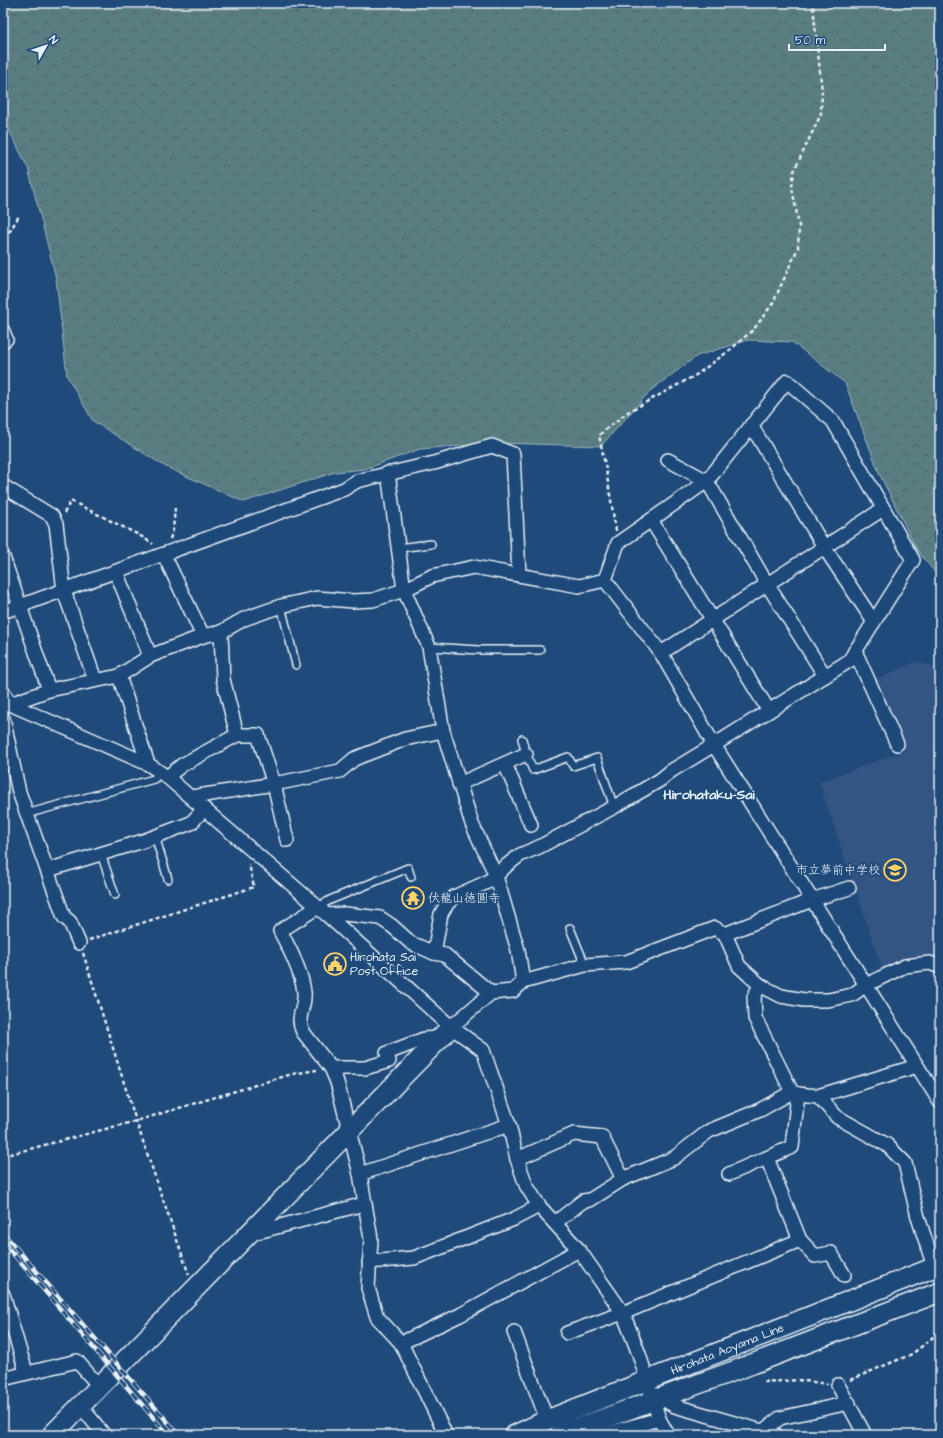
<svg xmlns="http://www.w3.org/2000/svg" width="943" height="1438" font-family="'Architects Daughter','Klee One',sans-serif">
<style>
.built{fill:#335584}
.forest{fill:url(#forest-crowns);stroke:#a1b7bd}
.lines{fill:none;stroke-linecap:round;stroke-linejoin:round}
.lane-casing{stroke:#e8f1f8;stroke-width:10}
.street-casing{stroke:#e8f1f8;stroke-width:16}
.secondary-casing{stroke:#e8f1f8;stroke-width:22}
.path{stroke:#e8f1f8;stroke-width:2.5;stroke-dasharray:4 3;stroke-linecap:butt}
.lane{stroke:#1f4a7a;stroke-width:7}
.street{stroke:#1f4a7a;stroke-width:13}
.secondary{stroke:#1f4a7a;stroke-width:19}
.rail-casing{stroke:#e8f1f8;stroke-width:4.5}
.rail{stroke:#1f4a7a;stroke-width:3;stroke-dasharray:9;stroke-linecap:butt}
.labels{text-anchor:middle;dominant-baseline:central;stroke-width:3.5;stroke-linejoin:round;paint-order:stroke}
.poi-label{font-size:12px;fill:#e8f1f8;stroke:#1f4a7a;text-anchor:start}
.street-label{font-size:12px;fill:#e8f1f8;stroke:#1f4a7a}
.quarter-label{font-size:14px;font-weight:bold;fill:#e8f1f8;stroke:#1f4a7a}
</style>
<defs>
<pattern id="forest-crowns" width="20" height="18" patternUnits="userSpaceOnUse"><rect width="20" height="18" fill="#5a7d82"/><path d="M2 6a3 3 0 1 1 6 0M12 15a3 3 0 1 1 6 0" fill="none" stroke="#516569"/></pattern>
</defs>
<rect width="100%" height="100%" fill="#1f4a7a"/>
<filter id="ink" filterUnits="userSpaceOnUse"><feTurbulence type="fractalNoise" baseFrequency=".025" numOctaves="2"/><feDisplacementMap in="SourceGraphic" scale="8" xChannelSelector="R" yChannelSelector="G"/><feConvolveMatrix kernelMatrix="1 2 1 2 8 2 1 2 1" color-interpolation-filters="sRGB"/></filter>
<g filter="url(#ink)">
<path class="built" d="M 917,661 L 940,669 L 940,961 L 903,960 L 882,969 L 819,782 L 904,751 L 877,679 Z"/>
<path class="forest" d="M 3,3 L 940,3 L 940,579 L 917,550 L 880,475 L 845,383 L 792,342 L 748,340 L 697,356 L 651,390 L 601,446 L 495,443 L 420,449 L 365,469 L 335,472 L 244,502 L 166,467 L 93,421 L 67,376 L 56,278 L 28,168 L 3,118 Z"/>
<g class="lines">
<g class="lane-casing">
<g id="lane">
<path d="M 398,548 L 431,544"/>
<path d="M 281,606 L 296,665"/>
<path d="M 429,647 L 479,650 L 540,650"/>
<path d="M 522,739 L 526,754 L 533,770 L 568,757 L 573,766 L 597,758 L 614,807"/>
<path d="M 26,814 L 154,779 L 160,773"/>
<path d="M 155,836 L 168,879"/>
<path d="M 101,854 L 115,895"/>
<path d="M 318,907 L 330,900 L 408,868 L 411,877"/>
<path d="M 570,928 L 585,965"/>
</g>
</g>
<g class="street-casing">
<g id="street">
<path d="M 3,331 L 6,339 L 3,341"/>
<path d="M 787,381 L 833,421 L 913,560 L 849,661 L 714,745 L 661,653 L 605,580 L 618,543 L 707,481 Z"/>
<path d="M 751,425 L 824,547 L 874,622"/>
<path d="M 668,460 L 707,481 L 767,584 L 825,676"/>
<path d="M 388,473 L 404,590 L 429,647 L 443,731 L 472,824 L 496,876 L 518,950 L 523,982"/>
<path d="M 3,486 L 52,516 L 56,524 L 64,591 L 95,680"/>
<path d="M 651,520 L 769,711"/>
<path d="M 164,555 L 203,636"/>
<path d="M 3,557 L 49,690"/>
<path d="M 116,572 L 150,656"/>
<path d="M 3,612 L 344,489 L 357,481 L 434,463 L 492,446 L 513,454 L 519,575"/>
<path d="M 221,632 L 223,679 L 237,735"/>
<path d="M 855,651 L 897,744"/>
<path d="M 661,653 L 883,509"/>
<path d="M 119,676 L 148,764"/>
<path d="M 3,692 L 10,704 L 148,764 L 167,777 L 327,915 L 451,1027 L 483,1050 L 509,1125 L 517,1159 L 526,1185 L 539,1206 L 579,1250 L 623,1313 L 639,1354 L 659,1419 L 668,1435"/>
<path d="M 7,705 L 49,690 L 119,676 L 150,656 L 203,636 L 221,632 L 244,619 L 281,606 L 317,598 L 353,601 L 373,600 L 404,590 L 432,576 L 474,567 L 579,586 L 605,580"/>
<path d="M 3,718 L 19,792 L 64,917 L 70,922 L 79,943"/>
<path d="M 505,764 L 531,825"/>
<path d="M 167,777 L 182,765 L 237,735 L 258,735 L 274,784 L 287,840"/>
<path d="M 459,784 L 526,754"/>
<path d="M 192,797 L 274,784 L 340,771 L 354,759 L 405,739 L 443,731"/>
<path d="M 48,870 L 143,841 L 191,823 L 204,809"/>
<path d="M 318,907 L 280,931 C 289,947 302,974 304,992 C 306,1008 295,1016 303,1032 L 331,1068 L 337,1082 L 360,1174 L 371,1239 L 368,1288 L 377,1317 L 401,1343 L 446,1435"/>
<path d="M 327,915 L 345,914 L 380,918 L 392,926 L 411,943 L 434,953 L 445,955 L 491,993"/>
<path d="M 725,934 L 812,900 L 849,888"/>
<path d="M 434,953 L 441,914 L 447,904 L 454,897 L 485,883 L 496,876 L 506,866 L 520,855 L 539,847 L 614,807 L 660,780 L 671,771 L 714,745 L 940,1102"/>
<path d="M 760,985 L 754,997 L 755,1018 L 792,1092 L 798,1094 L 818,1096 L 837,1117 L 887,1145 L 905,1163 L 918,1217 L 934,1267"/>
<path d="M 451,1027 L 491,993 L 513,991 L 523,982 L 585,965 L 626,962 L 715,928 L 725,934 L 739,966 L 760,985 L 781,996 L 804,1000 L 828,1000 L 852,995 L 866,985 L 905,966 L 930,963 L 940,967"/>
<path d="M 331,1068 L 365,1068 L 389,1061 L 387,1053 L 424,1039 L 439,1038"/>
<path d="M 818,1096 L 917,1066"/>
<path d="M 767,1158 L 800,1240 L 815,1256 L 831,1253 L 844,1275"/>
<path d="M 517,1159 L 574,1134 L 602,1137 L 623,1179"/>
<path d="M 360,1174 L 509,1125"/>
<path d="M 729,1174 L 792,1147 L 798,1094"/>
<path d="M 556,1222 L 583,1201 L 590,1200 L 623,1179 L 674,1158 L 709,1131 L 760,1110 L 792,1092"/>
<path d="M 250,1234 L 364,1204"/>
<path d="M 369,1262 L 414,1258 L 514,1219 L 539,1206"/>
<path d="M 3,1294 L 26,1372"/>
<path d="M 514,1332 L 547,1420"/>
<path d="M 567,1333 L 623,1313 L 800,1240"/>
<path d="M 401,1343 L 460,1315 L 579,1250"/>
<path d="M 3,1379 L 77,1361 L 99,1386"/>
<path d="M 838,1385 L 865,1435"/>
<path d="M 656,1395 L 675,1406 L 776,1435"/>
<path d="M 80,1405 L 104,1435"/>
<path d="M 602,1435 L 659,1419"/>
<path d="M 760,1435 L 763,1431 L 780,1418 L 849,1403"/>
</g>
</g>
<g class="secondary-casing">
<g id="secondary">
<path d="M 52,1435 L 451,1027"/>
<path id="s1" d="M 515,1435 L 547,1420 L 940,1265"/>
<path d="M 559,1435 L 739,1369 L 940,1292"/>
</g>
</g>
<g class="path">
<path d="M 3,236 L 10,231 L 19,216"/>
<path d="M 64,513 L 71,501 L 139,535 L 153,544"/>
<path d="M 616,531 L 605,464 L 599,435 L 628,412 L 696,375 L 730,350 L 754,329 L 773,303 L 798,248 L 799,226 L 792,187 L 794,171 L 821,114 L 822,91 L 813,6 L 814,3"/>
<path d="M 170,539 L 173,530 L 175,508"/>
<path d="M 89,940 L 254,887 L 249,864"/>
<path d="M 83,953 L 136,1121 L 189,1275"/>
<path d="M 3,1156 L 136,1121 L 292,1074 L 317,1070"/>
<path d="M 850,1380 L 912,1354 L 930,1340 L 940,1329"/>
<path d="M 763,1382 L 798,1380 L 828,1384"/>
</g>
<use href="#lane" class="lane"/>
<use href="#street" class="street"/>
<use href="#secondary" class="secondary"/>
<g class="rail-casing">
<g id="rail">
<path d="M 3,1233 L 179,1435"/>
<path d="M 3,1242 L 168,1435"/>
</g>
</g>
<use href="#rail" class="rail"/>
</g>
</g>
<defs>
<g id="school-ring" transform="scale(1.15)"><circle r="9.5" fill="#1f4a7a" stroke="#ffd166" stroke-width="1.5"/><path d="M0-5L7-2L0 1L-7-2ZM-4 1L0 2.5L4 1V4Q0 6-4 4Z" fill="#ffd166"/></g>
<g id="temple-ring" transform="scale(1.15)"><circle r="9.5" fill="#1f4a7a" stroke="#ffd166" stroke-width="1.5"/><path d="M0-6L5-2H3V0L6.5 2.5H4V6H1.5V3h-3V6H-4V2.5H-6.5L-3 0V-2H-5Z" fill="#ffd166"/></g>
<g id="civic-ring" transform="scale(1.15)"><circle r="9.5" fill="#1f4a7a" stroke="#ffd166" stroke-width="1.5"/><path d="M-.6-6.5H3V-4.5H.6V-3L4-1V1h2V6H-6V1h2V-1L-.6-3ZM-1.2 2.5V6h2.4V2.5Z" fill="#ffd166"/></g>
</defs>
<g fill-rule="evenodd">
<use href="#school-ring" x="895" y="870"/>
<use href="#temple-ring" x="413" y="898"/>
<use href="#civic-ring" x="335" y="964"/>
</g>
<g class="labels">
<g class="poi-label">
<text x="880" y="870" text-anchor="end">市立夢前中学校</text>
<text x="428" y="898">伏龍山徳圓寺</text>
<text x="350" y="957">Hirohata Sai<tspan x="350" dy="14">Post Office</tspan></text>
</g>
<g class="street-label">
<text stroke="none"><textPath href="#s1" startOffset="229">Hirohata Aoyama Line</textPath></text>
</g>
<g class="quarter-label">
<text x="709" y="795">Hirohataku-Sai</text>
</g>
</g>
<rect width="943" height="1438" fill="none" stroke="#1f4a7a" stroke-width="16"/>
<rect x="8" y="8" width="927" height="1422" fill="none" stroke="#e8f1f8" stroke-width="1.5" filter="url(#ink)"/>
<g transform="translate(46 46) rotate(51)" stroke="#1f4a7a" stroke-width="3" paint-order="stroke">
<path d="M0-3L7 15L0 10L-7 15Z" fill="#e8f1f8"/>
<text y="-6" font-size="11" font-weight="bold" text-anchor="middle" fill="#e8f1f8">N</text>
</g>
<path d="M789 44v6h96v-6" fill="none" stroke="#e8f1f8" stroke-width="2"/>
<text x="795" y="44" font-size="12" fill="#e8f1f8" stroke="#1f4a7a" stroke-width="3" paint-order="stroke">50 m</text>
</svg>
